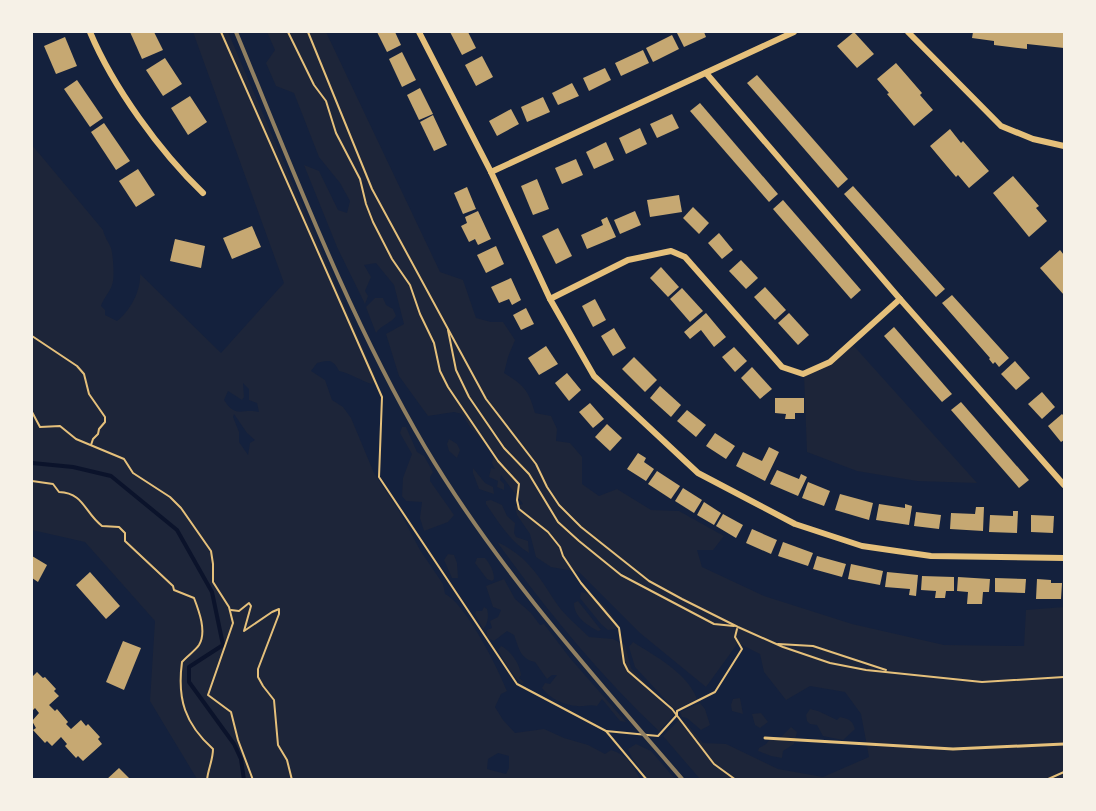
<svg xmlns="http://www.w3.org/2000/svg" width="1096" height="811" font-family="Roboto,sans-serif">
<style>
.green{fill:#1d2539;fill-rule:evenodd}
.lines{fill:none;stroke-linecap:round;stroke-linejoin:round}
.stream{stroke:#0b132b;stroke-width:4}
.building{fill:#c6a872}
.path{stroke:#e5c07b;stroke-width:2}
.service{stroke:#e5c07b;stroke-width:3}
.minor{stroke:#e5c07b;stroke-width:6}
.rail{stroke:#918062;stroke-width:4}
</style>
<rect width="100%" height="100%" fill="#14213d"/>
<g class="green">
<path d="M 193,32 L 228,32 L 376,378 L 372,384 C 361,381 350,373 339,371 C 333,359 329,360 317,363 L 311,371 L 325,380 L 332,400 L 343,407 L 351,418 L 374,473 L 401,514 L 420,550 L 443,584 L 445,594 C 466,604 498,668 507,691 L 501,694 L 495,707 L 503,720 L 515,733 L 544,729 L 564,738 L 588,745 L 605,754 L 611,750 C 627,755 633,765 640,779 L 197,779 L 150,701 L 155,621 L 85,542 L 32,530 L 32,145 L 103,230 C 105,238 108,241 111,248 C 113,254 115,279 112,285 C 110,292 104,297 101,306 L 105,310 L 105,315 L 117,321 C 130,311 141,291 140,274 L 221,353 L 284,283 ZM 243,383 L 249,389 L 249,400 L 257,403 L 259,412 C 242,408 236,419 224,400 L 228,391 L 242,400 L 244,397 ZM 234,414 L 247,433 L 255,440 L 250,443 L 248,455 L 239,442 L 239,432 L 233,417 ZM 498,753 L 509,756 L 509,768 L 506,774 L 487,769 L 488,759 Z"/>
<path d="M 267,32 L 326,32 L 440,272 L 463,280 L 476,318 L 491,322 L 503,322 L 515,340 L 508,357 L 504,373 C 524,385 529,391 535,413 L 551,416 L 557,429 L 556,441 L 570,443 L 582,457 L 582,484 L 599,496 L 617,489 L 651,510 L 679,511 L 724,536 L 713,550 L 697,550 L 702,567 L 764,596 L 852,624 L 944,645 L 1024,646 L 1026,610 L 1064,607 L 1064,779 L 700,779 L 663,736 L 679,720 L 686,723 L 703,743 L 726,744 L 778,769 L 823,777 L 869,757 L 861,714 L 845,692 L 810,686 L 786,700 L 764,672 L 760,654 L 738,643 L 706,687 L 640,633 L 579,572 L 551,567 L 536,557 L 530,534 L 517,515 L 515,506 L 523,504 L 501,475 L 500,480 L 504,484 L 504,490 L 497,487 L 498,481 L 489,477 L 491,468 L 495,469 L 492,463 L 494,453 L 470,427 L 462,414 L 454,412 L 428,416 L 399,376 L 386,334 L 404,324 L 394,285 L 376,263 L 364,265 L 371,277 L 365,291 L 368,296 L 365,304 L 337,247 L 304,165 L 319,171 L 338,210 L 347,213 L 350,201 L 340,183 L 319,157 L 294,93 L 276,86 L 266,63 L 275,50 Z"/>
<path d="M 375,298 L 383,298 L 386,305 L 393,309 L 396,316 C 390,324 381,325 376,333 L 366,307 Z"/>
<path d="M 852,344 L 977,483 L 917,481 L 857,471 L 807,452 L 804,375 L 831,362 Z"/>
<path d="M 402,427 L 406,427 L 417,452 L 424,456 L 433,472 L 430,477 L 430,481 L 454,515 L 448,522 L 424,531 L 420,518 L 422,502 L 406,501 L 402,496 L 403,478 L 412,454 L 400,433 Z"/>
<path d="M 449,439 L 457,444 L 460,450 L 457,458 L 449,451 L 447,444 Z"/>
<path d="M 473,468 L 485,483 L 493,487 L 494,494 L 479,489 L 473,473 Z"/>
<path d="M 491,500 L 502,505 L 507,516 L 515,523 L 514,533 L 516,537 L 528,541 L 529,553 C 510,541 499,523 486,504 L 486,501 Z"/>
<path d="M 497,542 C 528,556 539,577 557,604 C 565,616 579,627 589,637 L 613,639 L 625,645 L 631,668 L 675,714 L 659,731 C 599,675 545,608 497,542 Z"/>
<path d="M 448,554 L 454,555 L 457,563 L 458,578 L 452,578 L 444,560 Z"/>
<path d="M 477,558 L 485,558 C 490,564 494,571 494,579 L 492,581 L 487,579 L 475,563 Z"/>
<path d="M 504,579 L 515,599 L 531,613 L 540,625 L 544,624 L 570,658 L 626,722 L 620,721 L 602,699 L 597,706 C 589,704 585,707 577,706 C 564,705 550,699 542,688 L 545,683 L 550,684 L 557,675 L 552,675 L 547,679 L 535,662 C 520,659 519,648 514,635 L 507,631 L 494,641 L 487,638 L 487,630 L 492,628 L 490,621 L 498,617 L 501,610 L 493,607 L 486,586 Z"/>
<path d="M 581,592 C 596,594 612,611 617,626 L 616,629 L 608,630 L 601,624 L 580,598 Z"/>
<path d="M 578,601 L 601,630 L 598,631 C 587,625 574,617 574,603 Z"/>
<path d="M 484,607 L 487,609 C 489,615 488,625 483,629 L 475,614 L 476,611 L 482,611 Z"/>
<path d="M 633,642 C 655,656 687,673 697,699 L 675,710 L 635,667 L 629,647 Z"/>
<path d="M 501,646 C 511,651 520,664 521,675 L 519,678 L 524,682 L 522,684 C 511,674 505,663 498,650 Z"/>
<path d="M 740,698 L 743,714 L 732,711 L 731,705 L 733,699 Z"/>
<path d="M 700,703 L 705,709 L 710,725 L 701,730 L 687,718 L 682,717 L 680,712 Z"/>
<path d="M 810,709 L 818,711 L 837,720 L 840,717 C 849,719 852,720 855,729 L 843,740 L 823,736 L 817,725 L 810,724 L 807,721 L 806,715 Z"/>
<path d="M 761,713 L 768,722 L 760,728 L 755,725 L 752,714 Z"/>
<path d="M 791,727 L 797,732 L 794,744 L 783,751 L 782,758 L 771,756 L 758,751 L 759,748 L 766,744 L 771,738 L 778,740 Z"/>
<path d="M 636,744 L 651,751 L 675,779 L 645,779 L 646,776 L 632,758 L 628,749 Z"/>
</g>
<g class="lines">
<path class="stream" d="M 32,463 L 73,467 L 111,476 L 177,530 L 212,592 L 223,645 L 189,667 L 189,682 L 234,744 L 241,759 L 244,780"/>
</g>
<g class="building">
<path d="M 130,32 L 154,32 L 163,50 L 142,59 Z"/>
<path d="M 377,32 L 395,32 L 401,45 L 387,52 Z"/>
<path d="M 450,32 L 468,32 L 476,48 L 462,55 Z"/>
<path d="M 681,32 L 704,32 L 706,37 L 684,47 L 677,33 Z"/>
<path d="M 854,32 L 874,54 L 857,68 L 837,46 Z"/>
<path d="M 973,32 L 1064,32 L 1064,48 L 1027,44 L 1027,49 L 994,45 L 994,41 L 972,38 Z"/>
<path d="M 672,35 L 679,49 L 653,62 L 646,48 Z"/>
<path d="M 65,37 L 77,66 L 56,74 L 44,46 Z"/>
<path d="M 643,50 L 649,63 L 621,76 L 615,63 Z"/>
<path d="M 402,52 L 416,80 L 402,87 L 389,59 Z"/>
<path d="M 482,56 L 493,77 L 476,86 L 465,65 Z"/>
<path d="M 165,58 L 182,84 L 163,96 L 146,70 Z"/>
<path d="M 896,63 L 922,93 L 920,95 L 933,110 L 914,126 L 887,94 L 889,93 L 877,79 Z"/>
<path d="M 605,68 L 611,80 L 589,91 L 583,78 Z"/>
<path d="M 757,75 L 848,179 L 838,188 L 747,83 Z"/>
<path d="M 77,80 L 103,118 L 90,127 L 64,89 Z"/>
<path d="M 572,83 L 579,96 L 558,105 L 552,93 Z"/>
<path d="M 420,88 L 433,114 L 419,120 L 407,95 Z"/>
<path d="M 190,96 L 207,122 L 188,135 L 171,108 Z"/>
<path d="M 543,97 L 550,112 L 527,122 L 521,107 Z"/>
<path d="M 700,103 L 778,194 L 769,202 L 690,111 Z"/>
<path d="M 511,109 L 519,124 L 497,136 L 489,121 Z"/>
<path d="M 672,114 L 679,128 L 657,138 L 650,124 Z"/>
<path d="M 433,115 L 447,145 L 434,151 L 420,122 Z"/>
<path d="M 104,123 L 130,161 L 116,170 L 91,132 Z"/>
<path d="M 640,128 L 647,144 L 626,154 L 619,138 Z"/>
<path d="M 950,129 L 961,143 L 963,141 L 989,171 L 969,188 L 958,175 L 956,177 L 930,146 Z"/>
<path d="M 606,142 L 614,160 L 594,169 L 586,152 Z"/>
<path d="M 576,159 L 583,175 L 562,184 L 555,168 Z"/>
<path d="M 138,169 L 155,195 L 136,207 L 119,181 Z"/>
<path d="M 1013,176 L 1039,206 L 1036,208 L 1047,221 L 1029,237 L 993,193 Z"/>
<path d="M 537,179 L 549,209 L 533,215 L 521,186 Z"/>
<path d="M 853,186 L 945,289 L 936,297 L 844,194 Z"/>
<path d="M 467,187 L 476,209 L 463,214 L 454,193 Z"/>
<path d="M 679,195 L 682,212 L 650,217 L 647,200 Z"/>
<path d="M 783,200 L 861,290 L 851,299 L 773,209 Z"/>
<path d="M 693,207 L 709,223 L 699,234 L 683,218 Z"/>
<path d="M 478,211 L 491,239 L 478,245 L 475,239 L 469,242 L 461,226 L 467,223 L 465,217 Z"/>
<path d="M 635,211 L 641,225 L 620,234 L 614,220 Z"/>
<path d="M 607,217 L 616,237 L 587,249 L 581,235 L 603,225 L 601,220 Z"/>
<path d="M 252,226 L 261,247 L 232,259 L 223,238 Z"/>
<path d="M 558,228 L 572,256 L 556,264 L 542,236 Z"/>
<path d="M 719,233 L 733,250 L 722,259 L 708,243 Z"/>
<path d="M 175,239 L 205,246 L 201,268 L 170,261 Z"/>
<path d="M 496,246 L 504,264 L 486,273 L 477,255 Z"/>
<path d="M 1060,250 L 1064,255 L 1064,295 L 1040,268 Z"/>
<path d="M 741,260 L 758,278 L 746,289 L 729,271 Z"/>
<path d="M 661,267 L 679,287 L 668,297 L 650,278 Z"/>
<path d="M 511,278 L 521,300 L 512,305 L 509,299 L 499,303 L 491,287 Z"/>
<path d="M 765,287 L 786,310 L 775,320 L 754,297 Z"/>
<path d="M 682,288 L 703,311 L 690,322 L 670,299 Z"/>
<path d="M 952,295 L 1009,358 L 999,367 L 995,362 L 993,364 L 989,359 L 990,358 L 942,303 Z"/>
<path d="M 595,299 L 606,320 L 593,327 L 582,306 Z"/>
<path d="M 526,308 L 534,324 L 521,330 L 513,315 Z"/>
<path d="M 706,313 L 726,337 L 714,347 L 701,330 L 690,339 L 684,332 Z"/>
<path d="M 789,313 L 809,335 L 798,345 L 778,323 Z"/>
<path d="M 894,327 L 952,394 L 942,402 L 884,336 Z"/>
<path d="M 614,328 L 626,348 L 613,356 L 601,336 Z"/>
<path d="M 546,346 L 558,364 L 539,375 L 528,358 Z"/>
<path d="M 734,347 L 747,361 L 735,372 L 722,357 Z"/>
<path d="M 634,357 L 657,380 L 645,392 L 622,369 Z"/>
<path d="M 1015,361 L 1030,378 L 1016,390 L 1001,374 Z"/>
<path d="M 752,367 L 772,389 L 760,399 L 741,378 Z"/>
<path d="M 567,373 L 581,390 L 569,401 L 555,383 Z"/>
<path d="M 660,386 L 681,405 L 671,417 L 650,398 Z"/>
<path d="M 1042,392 L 1055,407 L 1042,419 L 1028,404 Z"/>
<path d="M 775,398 L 804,398 L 804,413 L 795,413 L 795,419 L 785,419 L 786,414 L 775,413 Z"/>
<path d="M 961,402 L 1029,480 L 1019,488 L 951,410 Z"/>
<path d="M 590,403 L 604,419 L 593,428 L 579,412 Z"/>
<path d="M 687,410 L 706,425 L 696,437 L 677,421 Z"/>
<path d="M 1062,414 L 1064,416 L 1064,440 L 1061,442 L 1048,426 Z"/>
<path d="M 607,424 L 622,438 L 610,451 L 595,437 Z"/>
<path d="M 715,433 L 735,446 L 726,459 L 706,446 Z"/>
<path d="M 769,447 L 779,452 L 765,481 L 736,466 L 743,452 L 762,461 Z"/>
<path d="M 638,453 L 646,458 L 644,462 L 654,469 L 646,481 L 627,469 Z"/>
<path d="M 777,470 L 799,479 L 801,474 L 807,477 L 798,496 L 770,484 Z"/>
<path d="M 657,471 L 680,486 L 671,499 L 648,484 Z"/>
<path d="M 808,482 L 830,491 L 824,506 L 802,498 Z"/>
<path d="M 683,488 L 702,500 L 694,513 L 675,501 Z"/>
<path d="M 840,494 L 873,503 L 869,520 L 835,510 Z"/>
<path d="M 704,502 L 721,513 L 714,525 L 697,515 Z"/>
<path d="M 879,504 L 905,508 L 905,504 L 912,506 L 909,525 L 876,520 Z"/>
<path d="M 976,507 L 984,507 L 983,531 L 950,529 L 951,513 L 975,514 Z"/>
<path d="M 1013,511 L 1018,511 L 1017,533 L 989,532 L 990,515 L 1013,516 Z"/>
<path d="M 916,512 L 941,515 L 939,529 L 914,526 Z"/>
<path d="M 723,514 L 743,525 L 736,538 L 716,526 Z"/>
<path d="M 1031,515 L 1054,516 L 1053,533 L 1031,532 Z"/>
<path d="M 752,529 L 777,540 L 771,554 L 746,543 Z"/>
<path d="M 783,542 L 813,553 L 808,566 L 778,556 Z"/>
<path d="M 32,556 L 47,565 L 38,582 L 32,578 Z"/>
<path d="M 817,556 L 846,564 L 842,577 L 813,569 Z"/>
<path d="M 851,564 L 883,571 L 880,585 L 848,579 Z"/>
<path d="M 90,572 L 120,606 L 106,619 L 76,585 Z"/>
<path d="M 887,572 L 918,575 L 916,596 L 909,595 L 910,589 L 885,587 Z"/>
<path d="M 922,576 L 954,577 L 954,591 L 946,591 L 945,598 L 935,598 L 936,591 L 921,590 Z"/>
<path d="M 958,577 L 990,579 L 989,592 L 983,592 L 982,604 L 967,604 L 968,592 L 957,591 Z"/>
<path d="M 995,578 L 1026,579 L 1025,593 L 995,592 Z"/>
<path d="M 1037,579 L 1051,580 L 1051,583 L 1062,583 L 1061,599 L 1036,599 Z"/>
<path d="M 123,641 L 141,648 L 124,690 L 106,682 Z"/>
<path d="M 37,672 L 43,678 L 45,677 L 56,689 L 54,691 L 59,696 L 49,705 L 55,711 L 57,709 L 68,722 L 66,724 L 71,729 L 81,720 L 86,726 L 88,724 L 100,737 L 98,739 L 102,744 L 83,761 L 78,756 L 76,758 L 65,746 L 67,744 L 61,737 L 52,746 L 47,741 L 45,743 L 33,730 L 36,728 L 32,721 L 39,713 L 35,708 L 33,710 L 32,709 L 32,677 Z"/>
<path d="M 119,768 L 131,780 L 106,780 Z"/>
</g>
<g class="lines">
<g class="path">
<path d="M 221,32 L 382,397 L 379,477 L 517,684 L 606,731 L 647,780"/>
<path d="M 288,32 L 314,85 L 326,101 L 336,133 L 360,179 L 366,204 L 373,222 L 392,259 L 410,285 L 420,314 L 434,343 L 440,371 L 448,387 L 498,461 L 519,484 L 517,500 L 519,509 L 548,532 L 560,547 L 563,556 L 581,583 L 619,628 L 624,663 L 628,671 L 672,709 L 714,764 L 736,780"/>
<path d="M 308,32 L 372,189 L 486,399 L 536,464 L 547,487 L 559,505 L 581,527 L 649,581 L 682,599 L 738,627 L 783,647 L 830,663 L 866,670 L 982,682 L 1064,677"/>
<path d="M 448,330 L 456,370 L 469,397 L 504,448 L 529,474 L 558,522 L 579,541 L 621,575 L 714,624 L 734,626"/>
<path d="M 32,336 L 77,366 L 84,374 L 89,394 L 105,417 L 105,422 L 99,429 L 98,434 L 93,439 L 91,445"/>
<path d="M 32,412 L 40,427 L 60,426 L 76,439 L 124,459 L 133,473 L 170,497 L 181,508 L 211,551 L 213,564 L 213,582 L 229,607 L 233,623 L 208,695 L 231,712 L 238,740 L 253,780"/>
<path d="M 32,481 L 53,484 L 59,492 C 84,493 84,512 102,526 L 119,527 L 125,533 L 125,541 L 173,586 L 174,590 L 194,598 C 199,611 207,632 199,645 C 195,651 187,656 182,662 C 177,699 185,724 213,749 C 213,760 208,769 207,780"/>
<path d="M 231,610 L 239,611 L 249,603 L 251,606 L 244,631 L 272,612 L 279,609 L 279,614 L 258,669 L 258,677 L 263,686 L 274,700 L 278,745 L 287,760 L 292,780"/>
<path d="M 778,644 L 813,646 L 886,670"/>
<path d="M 606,731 L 658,736 L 677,715 L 677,711 L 715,692 L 742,649 L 735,637 L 737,629"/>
<path d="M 1046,780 L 1064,772"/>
</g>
<path class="service" d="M 765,738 L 953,749 L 1064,744"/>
<g class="minor">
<path d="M 90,32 C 113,87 160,152 203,193"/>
<path d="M 419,32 L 491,172 L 550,299 L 594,376 L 698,473 L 795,524 L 862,546 L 931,556 L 1064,558"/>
<path d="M 908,32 L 1001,126 L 1033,139 L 1064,146"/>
<path d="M 706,73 L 900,299 L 1064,485"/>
<path d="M 491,172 L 794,32"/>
<path d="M 550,299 L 628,260 L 671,251 L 685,257 L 782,367 L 803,374 L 830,362 L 900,299"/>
</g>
<path class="rail" d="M 236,32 C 294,172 348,316 425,447 C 497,568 591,673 683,780"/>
</g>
<rect width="1096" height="811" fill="none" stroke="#f6f1e7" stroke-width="66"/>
</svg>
